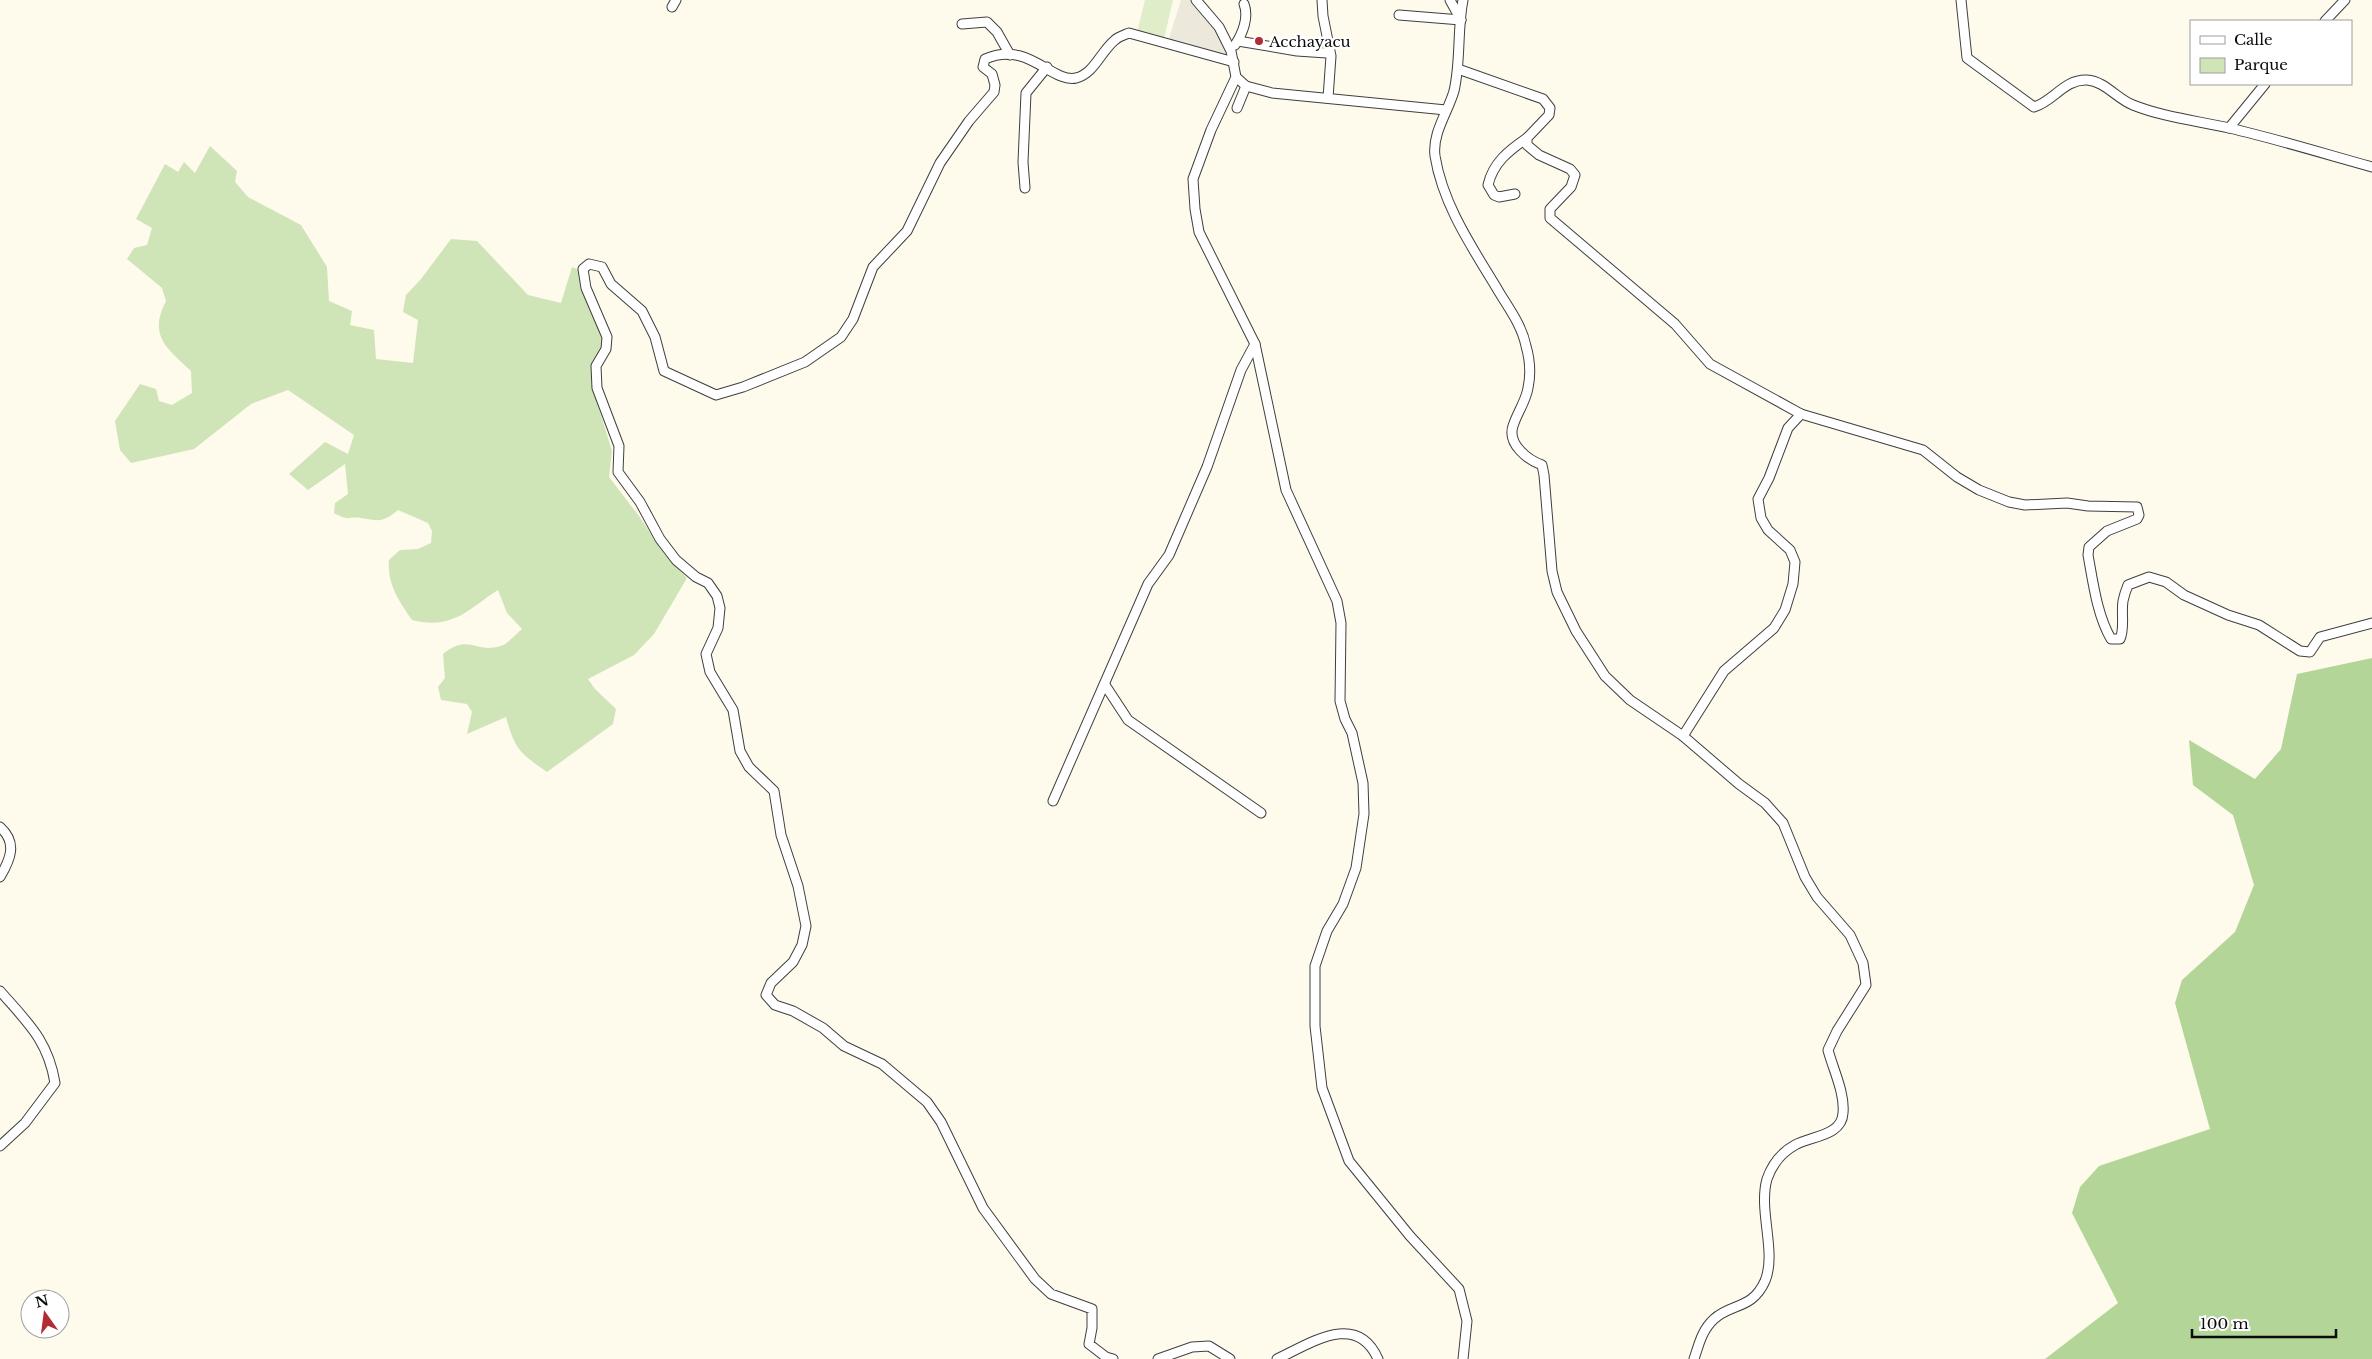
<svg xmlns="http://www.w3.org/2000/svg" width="2372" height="1359" font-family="'Libre Baskerville',serif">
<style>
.green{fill:#cfe5b8}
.forest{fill:#b3d598}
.pitch{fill:#e0edc9}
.plaza{fill:#ece8dc}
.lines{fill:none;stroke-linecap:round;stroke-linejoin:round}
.minor-casing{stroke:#3f3f3f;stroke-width:11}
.minor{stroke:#fff;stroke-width:9}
.poi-dot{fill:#b22d33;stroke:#fff;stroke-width:2}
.labels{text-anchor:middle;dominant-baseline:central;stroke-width:5;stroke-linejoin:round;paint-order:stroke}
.poi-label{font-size:15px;fill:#0c0c0c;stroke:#fff;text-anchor:start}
</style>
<rect width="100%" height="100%" fill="#fefaec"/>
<path class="green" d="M 210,146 L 237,171 L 235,182 L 248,197 L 301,225 L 327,267 L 329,301 L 352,311 L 350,325 L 374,330 L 376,359 L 413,363 L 418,320 L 403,312 L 406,295 L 421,279 L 451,239 L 477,241 L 528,295 L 561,303 L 572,267 L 582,271 L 605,336 L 606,347 L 592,375 L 593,389 L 612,451 L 609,477 L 639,516 L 665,555 L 687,578 L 654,634 L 634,655 L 588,679 L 595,689 L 616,709 L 613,724 L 547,772 C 520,753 515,750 506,717 L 467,734 L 472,712 L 467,704 L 441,700 L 438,687 L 445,678 L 443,654 C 469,633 475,654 500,646 C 508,644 516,634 522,629 L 507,613 L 498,590 C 467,610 453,630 412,620 C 399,601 387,584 389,560 L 400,550 L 418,549 L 431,543 L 432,531 L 428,523 L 398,510 C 382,523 379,521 361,518 C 347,516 351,522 334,513 L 335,503 L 348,494 L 345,464 L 308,490 L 289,474 L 325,442 L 348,454 L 354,435 L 288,390 L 251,404 L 194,449 L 131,463 L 120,450 L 115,421 L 140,384 L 156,389 L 159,401 L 172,405 L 192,393 L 191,371 C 167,348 148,336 166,301 L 162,288 L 127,259 L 134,248 L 147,245 L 152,228 L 136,219 L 165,164 L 178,172 L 184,162 L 195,173 Z"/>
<path class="forest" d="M 2372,658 L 2372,1359 L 2045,1359 L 2118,1303 L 2072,1213 L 2080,1187 L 2099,1166 L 2210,1129 L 2175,1003 L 2182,980 L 2235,932 L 2254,885 L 2233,815 L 2193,785 L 2189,740 L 2255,779 L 2281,749 L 2297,674 Z"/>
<path class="pitch" d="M 1145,0 L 1173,0 L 1164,39 L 1137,32 Z"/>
<path class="plaza" d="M 1181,0 L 1196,0 L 1219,27 L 1234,62 L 1167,45 Z"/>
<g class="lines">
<g class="minor-casing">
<g id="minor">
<path d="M 1196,0 L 1219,27 L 1231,51 L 1236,77 L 1211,130 L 1193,179 L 1195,209 L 1199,232 L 1255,344 L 1286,490 L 1337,601 L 1341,623 L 1340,701 L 1345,719 L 1352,733 L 1363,783 L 1364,814 L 1356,868 L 1343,904 L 1327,931 L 1315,966 L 1315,1026 L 1322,1088 L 1349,1161 L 1410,1236 L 1459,1289 L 1467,1321 L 1463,1359"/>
<path d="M 1322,0 L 1323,16 L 1331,56 L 1328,98"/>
<path d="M 1450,0 L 1461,20"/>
<path d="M 1463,0 C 1457,30 1461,61 1454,91 C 1448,112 1432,133 1435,156 C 1443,206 1474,250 1499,292 C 1510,310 1522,326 1526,346 C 1530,360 1531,374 1528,388 C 1526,401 1517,413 1513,426 C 1507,444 1528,460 1542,465 L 1544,475 L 1552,571 L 1557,592 L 1576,631 L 1605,676 L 1630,700 L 1683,736 L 1739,784 L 1765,803 L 1783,823 L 1805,877 L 1817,897 L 1850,935 L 1863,963 L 1866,985 L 1837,1031 L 1828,1050 C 1833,1069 1845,1093 1843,1113 C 1842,1136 1811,1136 1795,1145 C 1782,1152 1772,1165 1767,1179 C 1758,1211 1777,1252 1765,1281 C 1752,1310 1731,1303 1714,1319 C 1702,1330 1699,1344 1694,1359"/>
<path d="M 1961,0 L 1967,58 L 2034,107 C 2054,101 2064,79 2087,80 C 2105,81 2117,99 2133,105 C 2163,117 2198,121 2229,128 C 2277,139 2325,154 2372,167"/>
<path d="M 672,7 L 676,0"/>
<path d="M 1399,15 L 1461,20"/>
<path d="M 2325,21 L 2345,0"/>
<path d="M 962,24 L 987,22 L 997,32 L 1010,55"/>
<path d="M 1238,41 L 1297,51 L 1327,53"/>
<path d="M 1235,45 C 1243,33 1249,17 1244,4"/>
<path d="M 1458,69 L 1543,99 L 1550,108 L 1549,115 L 1527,138 L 1527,145 L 1539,155 L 1570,169 L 1575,175 L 1571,187 L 1550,209 L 1550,218 L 1675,324 L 1710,364 L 1801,414 L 1923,450 L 1957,477 L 1979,490 L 2009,502 L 2025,505 L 2067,503 L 2088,506 L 2137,507 L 2139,515 L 2137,519 L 2107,531 L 2089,547 L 2088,555 C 2093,582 2097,615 2111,639 L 2120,639 C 2125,629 2121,613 2123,601 C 2124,596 2126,590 2128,585 L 2149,577 L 2166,582 L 2184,595 L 2228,615 L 2259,625 L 2300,651 L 2310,652 L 2320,637 L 2372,623"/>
<path d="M 1236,77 L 1246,86 L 1272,93 L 1446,110"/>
<path d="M 1237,108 L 1246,86"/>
<path d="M 2229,128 L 2265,84"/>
<path d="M 1025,188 L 1023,162 L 1026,93 L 1047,67"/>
<path d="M 1515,194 L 1499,197 L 1494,195 L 1488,185 C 1493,163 1508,151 1527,138"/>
<path d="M 1105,685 L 1128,720 L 1261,813"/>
<path d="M 1683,736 L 1724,671 L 1774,628 L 1785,610 L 1793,584 L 1795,562 L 1790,550 L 1768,530 L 1761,518 L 1758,499 L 1769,478 L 1788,428 L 1801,414"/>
<path d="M 1053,801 L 1148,584 L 1169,555 L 1207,467 L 1241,370 L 1255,344"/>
<path d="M 0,827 C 18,843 10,860 0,877"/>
<path d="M 0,991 C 27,1022 48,1040 55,1083 L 25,1123 L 0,1146"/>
<path d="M 1113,1359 L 1106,1357 L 1089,1344 L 1092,1328 L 1092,1309 L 1051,1294 L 1035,1279 L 983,1208 L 941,1122 L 927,1102 L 882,1064 L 844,1046 L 823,1028 L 793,1011 L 775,1005 L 766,995 L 771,983 L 793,962 L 802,945 L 806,926 L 798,886 L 781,835 L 774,791 L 749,767 L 740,751 L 733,710 L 710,672 L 706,654 L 718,628 L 720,608 L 717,596 L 708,583 L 696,577 L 676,560 L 660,539 L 640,502 L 618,472 L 619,446 L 597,388 L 596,366 L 606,349 L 607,337 L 586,288 L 583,269 L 589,264 L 602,267 L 611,284 L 642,311 L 655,337 L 664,371 L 716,395 L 743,387 L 805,362 L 841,337 L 853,319 L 873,267 L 907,231 L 940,163 L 969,121 L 994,92 L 995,85 L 992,74 L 983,67 L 985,59 C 1028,40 1051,83 1076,78 C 1094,74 1101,51 1115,40 C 1118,37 1124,35 1129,33 L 1234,62"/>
<path d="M 1158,1359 L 1192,1347 L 1209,1346 L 1230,1359"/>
<path d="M 1277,1359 C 1311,1343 1357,1311 1378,1359"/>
</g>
</g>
<use href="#minor" class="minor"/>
</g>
<circle class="poi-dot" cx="1259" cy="41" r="5"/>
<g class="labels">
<g class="poi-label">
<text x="1269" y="41">Acchayacu</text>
</g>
</g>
<rect x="2190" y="20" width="162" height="65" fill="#ffffff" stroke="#9e9e9e"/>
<rect x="2200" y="36" width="25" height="8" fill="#ffffff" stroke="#9e9e9e"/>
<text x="2234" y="45" font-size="15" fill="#0c0c0c">Calle</text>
<rect x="2200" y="58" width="25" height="15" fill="#cfe5b8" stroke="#9e9e9e"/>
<text x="2234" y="70" font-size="15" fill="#0c0c0c">Parque</text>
<g transform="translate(45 1314) rotate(346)"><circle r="24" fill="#ffffff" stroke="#9e9e9e"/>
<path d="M0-4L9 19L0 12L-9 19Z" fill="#b22d33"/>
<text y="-8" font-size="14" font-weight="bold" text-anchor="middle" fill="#0c0c0c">N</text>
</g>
<path d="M2192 1329v8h144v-8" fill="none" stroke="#0c0c0c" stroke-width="2.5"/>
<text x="2200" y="1329" font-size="15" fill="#0c0c0c" stroke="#ffffff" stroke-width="4" paint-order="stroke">100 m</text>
</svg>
